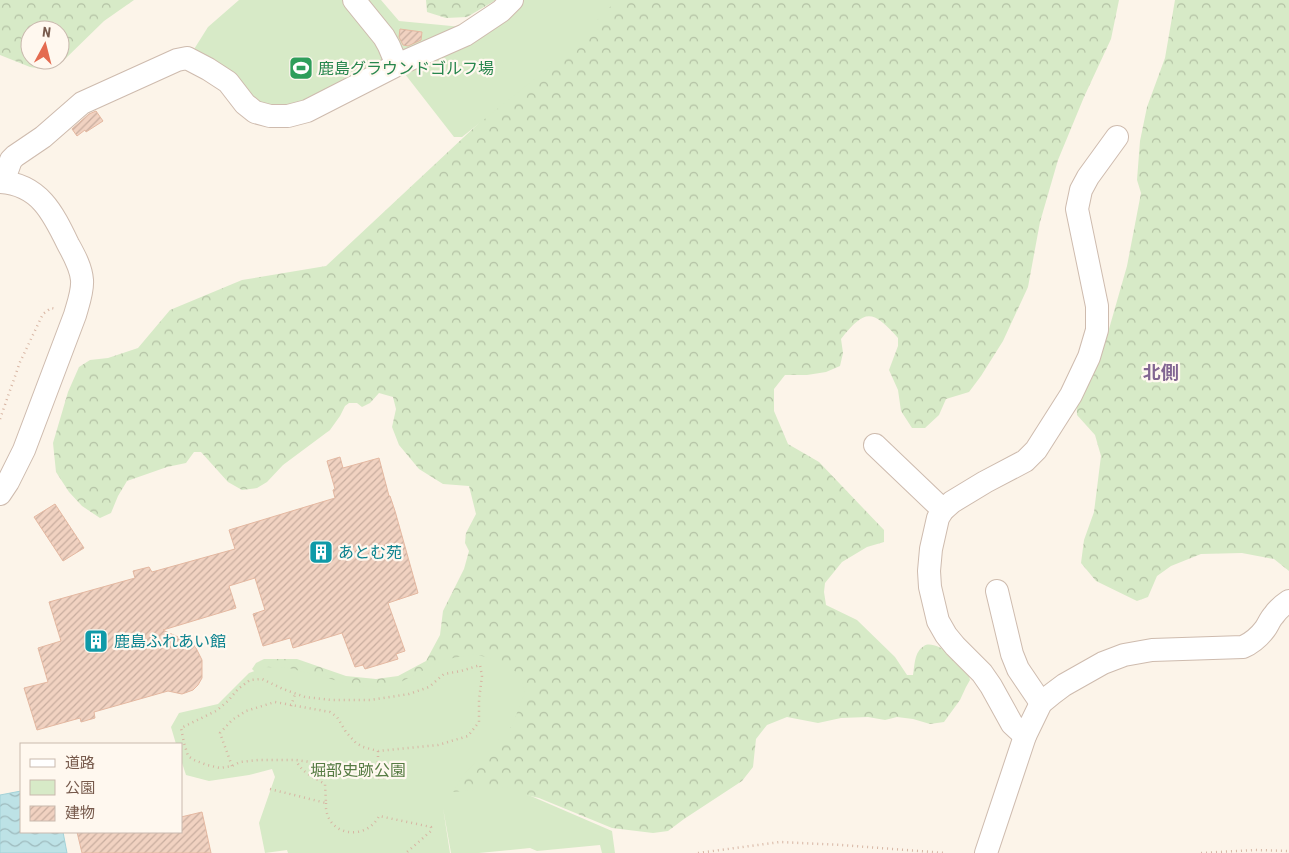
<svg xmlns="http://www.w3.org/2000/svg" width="1289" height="853" font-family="'Roboto Condensed','Noto Sans JP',sans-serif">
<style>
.forest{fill:url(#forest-crowns);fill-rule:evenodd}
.green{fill:#d7eac7}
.water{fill:url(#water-waves);stroke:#a3d2d8}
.building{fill:url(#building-hatch);stroke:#e4b8a1}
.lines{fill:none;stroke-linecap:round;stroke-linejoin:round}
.minor-casing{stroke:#cebbae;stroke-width:24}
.path{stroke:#d7b5a3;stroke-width:2.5;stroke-dasharray:1 4;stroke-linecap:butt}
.minor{stroke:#fff;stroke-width:22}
.labels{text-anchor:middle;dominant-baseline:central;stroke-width:4.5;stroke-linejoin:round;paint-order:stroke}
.leisure-label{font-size:16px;fill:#27864d;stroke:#fff8ef;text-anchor:start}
.culture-label{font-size:16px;fill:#0d838f;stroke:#fff8ef;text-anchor:start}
.park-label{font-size:16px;fill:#577c44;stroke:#fff8ef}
.neighbourhood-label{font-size:18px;font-weight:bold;fill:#816592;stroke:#fff8ef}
</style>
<defs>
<pattern id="forest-crowns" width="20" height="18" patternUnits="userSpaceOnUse" patternTransform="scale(1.25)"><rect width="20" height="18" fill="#d7eac7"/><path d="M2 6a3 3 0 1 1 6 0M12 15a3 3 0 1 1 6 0" fill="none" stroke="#b3c1a4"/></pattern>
<pattern id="water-waves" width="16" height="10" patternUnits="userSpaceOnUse" patternTransform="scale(1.25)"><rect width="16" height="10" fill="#bde2e6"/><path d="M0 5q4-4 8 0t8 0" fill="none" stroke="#9ebabd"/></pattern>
<pattern id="building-hatch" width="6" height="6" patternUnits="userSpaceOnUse" patternTransform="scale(1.25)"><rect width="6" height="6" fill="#f1d2c1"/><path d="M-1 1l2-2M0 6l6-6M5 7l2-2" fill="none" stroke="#c8ad9f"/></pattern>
</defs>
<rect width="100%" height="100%" fill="#fcf4e9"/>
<g class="forest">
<path d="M 0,0 L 134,0 L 104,21 L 62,62 L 42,69 L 30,67 L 0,55 ZM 30,30 L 60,30 L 60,60 L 30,60 Z"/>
<path d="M 426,0 L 496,0 L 467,17 L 446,18 L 427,12 Z"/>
<path d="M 588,0 L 1119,0 L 1111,39 L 1084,97 L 1058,160 L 1040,222 L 1028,287 L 1003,341 L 981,376 L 969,392 L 946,399 L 939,415 L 925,428 L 912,428 L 901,411 L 898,390 L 889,370 L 898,346 L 898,338 C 872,309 865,309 841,339 L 843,353 L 840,366 L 826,372 L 807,375 L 785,375 L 774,389 L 774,411 L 788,444 L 819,462 L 884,530 L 884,542 L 867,547 L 842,562 L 825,583 L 824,592 L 826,605 L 857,620 L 895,657 L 907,675 L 913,675 C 915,665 914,652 924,646 C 934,639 961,660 967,669 C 969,671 969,676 970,680 L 966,687 L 960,700 L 944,722 L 930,724 L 913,719 L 897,717 L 885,720 L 868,717 L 841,718 L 818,723 L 787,717 L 767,725 L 756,739 L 753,767 L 742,781 L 684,819 L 668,831 L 653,833 L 612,828 L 539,798 L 501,789 L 453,799 L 257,674 L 252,669 L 256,663 L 264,659 L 297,659 L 346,676 L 376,679 L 398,676 L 426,661 L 440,635 L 443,611 L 464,569 L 469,551 L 465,543 L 466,533 L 476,514 L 469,486 L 443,484 L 419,469 L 399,445 L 392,427 L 396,409 L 393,397 L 379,393 L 370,403 L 362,407 L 357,403 L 349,403 L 345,406 L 340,416 L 330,430 L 283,465 L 267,482 L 257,488 L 242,490 L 228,482 L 201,452 L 194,452 L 186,463 L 167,467 L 127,481 L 118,496 L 111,513 L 100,518 L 82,506 L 69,492 L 56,472 L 53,443 L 68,392 L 79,367 L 90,360 L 108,358 L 138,348 L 170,310 L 242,280 L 326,266 L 554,53 Z"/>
<path d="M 1175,0 L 1289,0 L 1289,571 L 1274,559 L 1242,553 L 1201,554 L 1171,566 L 1157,576 L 1148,597 L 1137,601 L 1096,581 L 1081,563 L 1084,540 L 1094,512 L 1101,456 L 1095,435 L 1077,415 L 1076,391 L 1109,329 L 1127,266 L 1141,193 L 1137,180 L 1140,141 L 1147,107 L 1165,58 Z"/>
</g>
<g class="green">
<path d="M 239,0 L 381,0 L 399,21 L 462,27 L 503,0 L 617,0 L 551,66 L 462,137 L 454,137 L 401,69 L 271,114 L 191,54 L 208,27 Z"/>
<path d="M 474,654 L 493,659 L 509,667 L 521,676 L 525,692 L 512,726 L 464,774 L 453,792 L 510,787 L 612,831 L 615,853 L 602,853 L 600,845 L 537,851 L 530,848 L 479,853 L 451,853 L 443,808 L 450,853 L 288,853 L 287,850 L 265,853 L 259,823 L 275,777 L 272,769 L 249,775 L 209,781 L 186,775 L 181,760 L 181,744 L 176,744 L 171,727 L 179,713 L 218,704 L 249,673 L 265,667 L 289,668 L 342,682 L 368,687 L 395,685 L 443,660 Z"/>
</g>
<path class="water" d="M 21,791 L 21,832 L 63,832 L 67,853 L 0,853 L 0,795 Z"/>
<g class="building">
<path d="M 400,29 L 422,32 L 421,40 L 408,46 L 403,45 L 399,37 Z"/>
<path d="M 96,111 L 103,121 L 86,132 L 85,130 L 77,136 L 72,129 L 89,114 Z"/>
<path d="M 340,457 L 343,468 L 379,458 L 389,496 L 390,496 L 395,511 L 418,593 L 388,603 L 405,651 L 396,654 L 398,659 L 365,669 L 363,665 L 355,667 L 342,633 L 293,648 L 290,638 L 263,646 L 253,614 L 265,610 L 255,578 L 229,586 L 236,608 L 163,630 L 193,644 L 196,648 L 202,660 L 202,678 L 198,685 L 193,690 L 182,694 L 168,691 L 94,712 L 95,718 L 81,722 L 80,718 L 37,730 L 24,688 L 48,682 L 38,648 L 61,641 L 49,602 L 135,578 L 133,571 L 149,567 L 152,572 L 235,549 L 229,530 L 335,498 L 333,490 L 335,489 L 327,461 Z"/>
<path d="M 55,504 L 84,548 L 63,561 L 34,517 Z"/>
<path d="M 202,812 L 211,853 L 82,853 L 77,832 L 181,832 L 181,817 Z"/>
</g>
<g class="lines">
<g class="minor-casing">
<g id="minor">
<path d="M 354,0 L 384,37 L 389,46 L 397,65"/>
<path d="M 0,182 C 39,184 53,213 68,244 C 74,255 81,267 82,280 C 83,291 78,304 75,315 L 24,450 L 8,482 L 0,494"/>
<path d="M 3,182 L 11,160 L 15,156 L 43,137 L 82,103 L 177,60 L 187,58 L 208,69 L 228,82 L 245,104 L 255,112 L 270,116 L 288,116 L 307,111 L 397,65 L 465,35 L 501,11 L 512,0"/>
<path d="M 875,445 L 943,510"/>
<path d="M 997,591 L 1012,654 L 1018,669 L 1041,703"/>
<path d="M 1025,736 L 1012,724 L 991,686 L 982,673 L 955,646 L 946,635 L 938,621 L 930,587 L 929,571 L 931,549 L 938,518 L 943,510 L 952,502 L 985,482 L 1025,461 L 1036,450 L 1071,395 L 1089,357 L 1097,330 L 1097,306 L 1077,209 L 1081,190 L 1088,177 L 1117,137"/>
<path d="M 986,853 L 1025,736 L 1041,703 L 1052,694 L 1064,685 L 1103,663 L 1124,655 L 1152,650 L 1243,647 C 1252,643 1259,637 1265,629 C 1268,625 1270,619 1274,615 C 1278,609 1283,605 1289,601"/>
</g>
</g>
<g class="path">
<path d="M 0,419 L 20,362 L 43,314 L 51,308 L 57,309"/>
<path d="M 291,706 L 295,694"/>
<path d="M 378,751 L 378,770"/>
<path d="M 232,766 L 220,733 L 232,720 L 246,711 L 275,702 L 330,712 L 337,717 L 346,732 L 356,743 L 363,747 L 378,751 L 438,745 L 468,736 L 479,722 L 479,700 L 482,676 L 480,665 L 461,671 L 444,674 L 429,687 L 409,694 L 370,700 L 332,700 L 305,697 L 283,689 L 262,679 L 250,680 L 238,689 L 228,701 L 216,711 L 181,728 L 184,743 L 188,756 L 194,760 L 207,765 L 220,768 L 232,766 L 240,762 L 258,760 L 296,760 L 362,769 L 372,776 L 382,779 L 385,777 L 385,772 L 383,770 L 378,770 L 376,773 L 377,777"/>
<path d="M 270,789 L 326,803 L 325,784 C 313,777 301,772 296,760"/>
<path d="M 326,803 C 324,835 365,843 379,816 L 431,827 L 431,831 L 406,853"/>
<path d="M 698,853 L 780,842 L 841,845 L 945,853"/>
<path d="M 1201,853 L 1255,850 L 1289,851"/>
</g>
<use href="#minor" class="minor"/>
</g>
<defs>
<g id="stadium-square" transform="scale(1.25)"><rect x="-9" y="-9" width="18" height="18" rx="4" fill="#2e9e5b" stroke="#fff8ef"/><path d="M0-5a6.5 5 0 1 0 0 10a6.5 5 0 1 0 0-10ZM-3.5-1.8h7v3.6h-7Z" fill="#fff"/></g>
<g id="building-square" transform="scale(1.25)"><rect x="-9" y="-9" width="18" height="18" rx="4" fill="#0f9aa8" stroke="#fff8ef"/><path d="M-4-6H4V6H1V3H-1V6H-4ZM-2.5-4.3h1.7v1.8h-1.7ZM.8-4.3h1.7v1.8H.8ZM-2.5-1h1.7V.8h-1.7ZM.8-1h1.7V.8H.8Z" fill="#fff"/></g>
</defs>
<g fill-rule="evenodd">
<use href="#stadium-square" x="301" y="68"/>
<use href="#building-square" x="321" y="552"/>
<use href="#building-square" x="96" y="641"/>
</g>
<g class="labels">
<g class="leisure-label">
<text x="318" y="68">鹿島グラウンドゴルフ場</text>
</g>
<g class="culture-label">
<text x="338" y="552">あとむ苑</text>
<text x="114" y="641">鹿島ふれあい館</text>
</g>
<g class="park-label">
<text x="358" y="770">堀部史跡公園</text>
</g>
<g class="neighbourhood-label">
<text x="1161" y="372">北側</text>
</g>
</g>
<rect x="20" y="743" width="162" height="90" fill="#fff8ef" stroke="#c9b9ae"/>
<rect x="30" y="759" width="25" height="8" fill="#ffffff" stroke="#c9b9ae"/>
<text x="65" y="768" font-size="15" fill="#775a4c">道路</text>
<rect x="30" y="780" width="25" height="15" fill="#d7eac7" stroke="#c9b9ae"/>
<text x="65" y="793" font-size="15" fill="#775a4c">公園</text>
<rect x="30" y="806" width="25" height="15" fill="url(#building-hatch)" stroke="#c9b9ae"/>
<text x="65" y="818" font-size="15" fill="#775a4c">建物</text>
<g transform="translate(45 45) rotate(7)"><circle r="24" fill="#fff8ef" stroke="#c9b9ae"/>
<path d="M0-4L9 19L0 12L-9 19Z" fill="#e46b50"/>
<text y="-8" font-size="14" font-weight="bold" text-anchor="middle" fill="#775a4c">N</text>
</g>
</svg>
